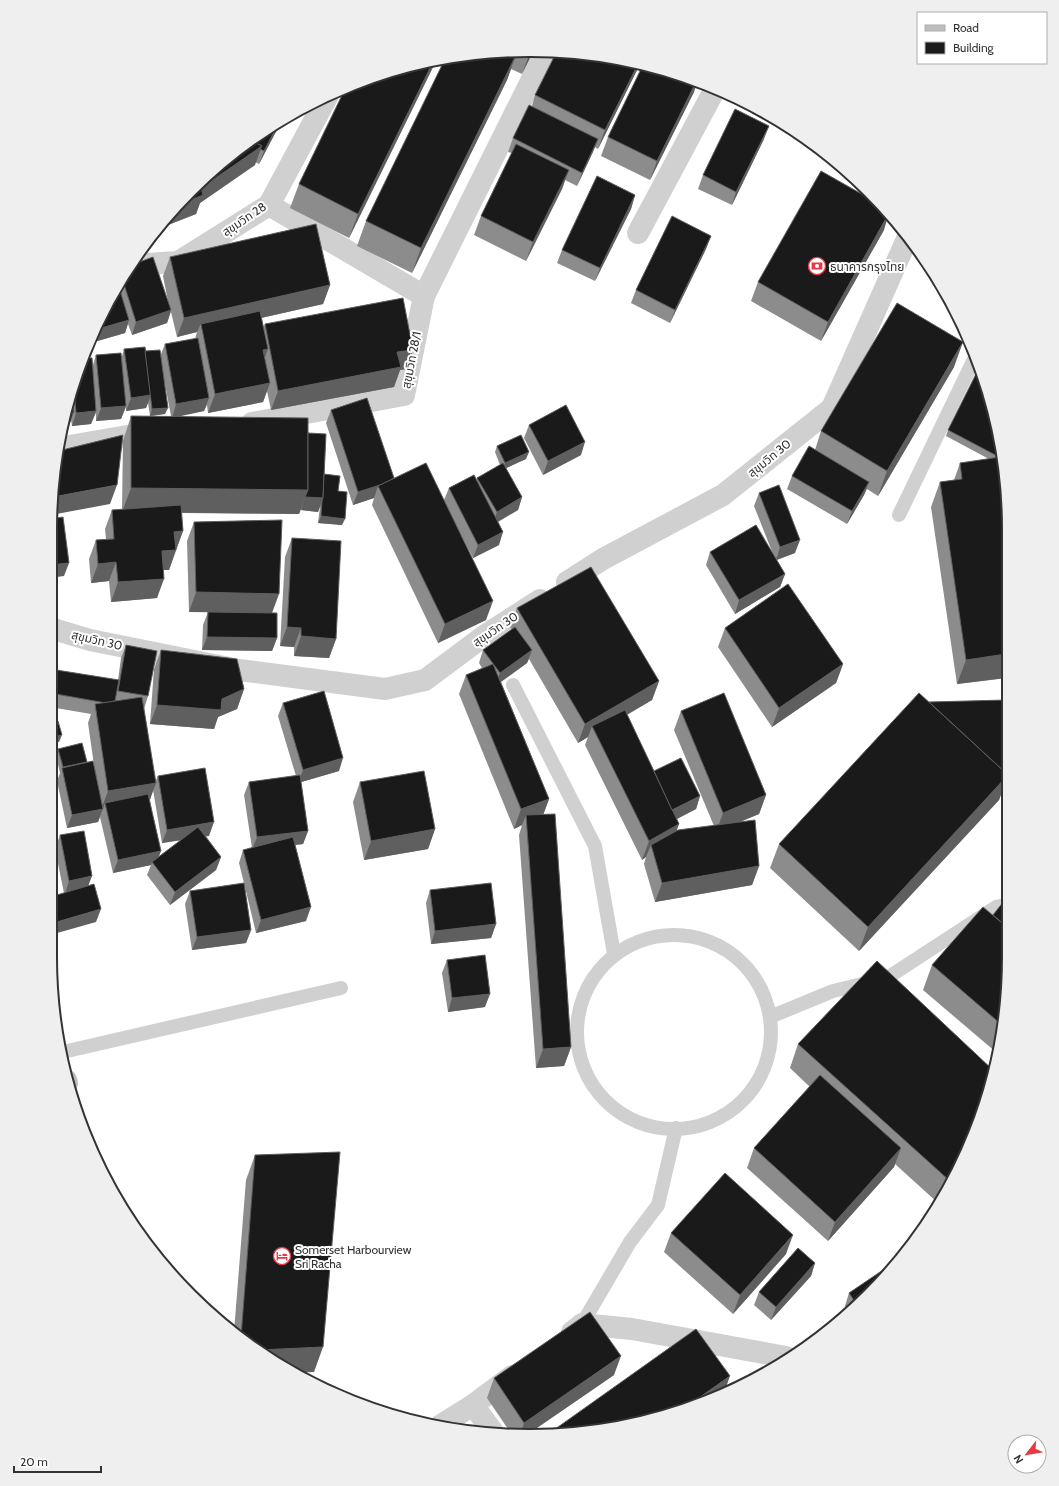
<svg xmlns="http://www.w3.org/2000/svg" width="1059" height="1486" font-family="Cabin,'Noto Sans Thai',sans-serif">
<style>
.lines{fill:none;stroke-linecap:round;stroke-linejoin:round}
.lane{stroke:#d0d0d0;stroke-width:14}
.street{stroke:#d0d0d0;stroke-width:22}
.secondary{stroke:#bdbdbd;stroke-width:22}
.wall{fill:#8c8c8c;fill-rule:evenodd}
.shaded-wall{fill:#5f5f5f}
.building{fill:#1a1a1a;stroke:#5f5f5f}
.labels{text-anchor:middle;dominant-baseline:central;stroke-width:4;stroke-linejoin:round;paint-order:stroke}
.street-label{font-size:12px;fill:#333;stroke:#fff}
.poi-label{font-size:12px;fill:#333;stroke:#fff;text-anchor:start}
.rim{fill:none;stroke:#333;stroke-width:2}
</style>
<rect width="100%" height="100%" fill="#fff"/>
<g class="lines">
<g class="lane">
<path d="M 899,515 L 975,357"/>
<path d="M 513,685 L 595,846 L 614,954"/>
<circle cx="674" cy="1032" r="97"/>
<path d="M 770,1017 L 833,991 L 887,978 L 996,907 L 1007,905"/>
<path d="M 63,1052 L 341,988"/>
<path d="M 582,1324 L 630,1242 L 658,1205 L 676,1128"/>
</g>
<g class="street">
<path d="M 269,205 L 424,296"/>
<path d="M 638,233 L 715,89"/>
<path d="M 131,265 L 178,262 L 269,205 L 327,97"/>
<path d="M 252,423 L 404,395 L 424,296 L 546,51"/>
<path d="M 58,448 L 127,436"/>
<path d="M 567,582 L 603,559 L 723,495 L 832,408 L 907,239"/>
<path d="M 50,628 L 90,640 L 239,670 L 385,689 L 425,680 L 484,636 L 540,600"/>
<path d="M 572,1332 L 582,1324 L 632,1329 L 786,1357"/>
<path d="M 473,1405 L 493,1432"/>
<path d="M 441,1425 L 473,1405 L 512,1376"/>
</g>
<path class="secondary" d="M 66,1080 L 67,1083"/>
</g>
<g class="wall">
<path d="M 561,51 L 640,64 L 598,149 L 595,147 L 577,186 L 565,180 L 562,189 L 526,261 L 474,235 L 481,216 L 512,153 L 508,152 L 513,138 L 532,106 L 535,95 Z"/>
<path d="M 533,52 L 522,74 L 511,69 L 507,80 L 412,273 L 357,246 L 366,221 L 467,54 Z"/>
<path d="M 436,61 L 349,238 L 290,208 L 299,184 Z"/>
<path d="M 694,92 L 650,180 L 601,156 L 608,137 Z"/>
<path d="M 290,114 L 286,122 L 282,120 Z"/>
<path d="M 281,122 L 259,164 L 255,162 L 255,165 L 200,203 L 196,214 L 168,225 L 160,226 L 213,169 Z"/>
<path d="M 764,139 L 732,205 L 698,189 L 703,175 Z"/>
<path d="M 635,195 L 631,209 L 595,281 L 557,263 L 562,250 Z"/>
<path d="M 884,230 L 821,341 L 751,301 L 758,282 Z"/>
<path d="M 711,236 L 706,249 L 670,323 L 631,303 L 636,290 Z"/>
<path d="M 170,257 L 330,285 L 323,304 L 261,318 L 263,328 L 265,324 L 413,350 L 406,369 L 400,370 L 394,387 L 271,410 L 267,391 L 263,402 L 208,413 L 207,405 L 204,411 L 178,416 L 308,433 L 324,475 L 338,491 L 342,525 L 318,523 L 320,507 L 318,512 L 301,510 L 301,509 L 299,514 L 181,513 L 183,531 L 169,570 L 163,570 L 157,598 L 111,602 L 109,581 L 91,583 L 89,559 L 96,540 L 106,539 L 105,529 L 112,510 L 122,509 L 123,441 L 131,416 L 171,416 L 164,379 L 165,414 L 150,416 L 148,403 L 146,408 L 126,411 L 126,407 L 121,419 L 96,421 L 96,413 L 91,424 L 72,426 L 71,420 L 69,425 L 62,426 L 86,346 L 89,357 L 85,358 L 93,365 L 96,355 L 122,356 L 124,349 L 145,351 L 161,354 L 165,344 L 195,339 L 197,332 L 177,337 L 171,312 L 167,323 L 132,335 L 128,324 L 125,333 L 94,342 L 92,335 L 114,290 L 131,265 L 168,301 L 163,276 Z"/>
<path d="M 963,326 L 967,337 L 960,334 Z"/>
<path d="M 954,367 L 878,496 L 867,489 L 864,495 L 847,524 L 787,489 L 792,476 L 815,450 L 821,431 Z"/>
<path d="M 993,405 L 1005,467 L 1005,468 L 1001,466 L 1006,678 L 957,684 L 931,507 L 940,482 L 954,480 L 960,463 L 989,459 L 946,436 L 948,430 Z"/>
<path d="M 331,410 L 393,478 L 444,500 L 449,488 L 477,480 L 477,478 L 500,465 L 495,452 L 497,446 L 526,459 L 506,468 L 522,497 L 518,510 L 498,522 L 499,545 L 473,558 L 461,535 L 486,620 L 438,643 L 372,505 L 374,498 L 353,505 L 326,423 Z"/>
<path d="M 529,425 L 581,455 L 543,475 L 524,438 Z"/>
<path d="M 759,493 L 795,553 L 777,560 L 785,574 L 780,587 L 735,614 L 706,565 L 710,552 L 773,554 L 754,506 Z"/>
<path d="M 194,522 L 272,613 L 277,638 L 272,651 L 202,650 L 203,625 L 208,612 L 189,612 L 187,541 Z"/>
<path d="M 292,538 L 336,639 L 329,658 L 294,656 L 294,647 L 280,646 L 285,557 Z"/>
<path d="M 517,608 L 659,681 L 652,700 L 627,715 L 654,771 L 700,796 L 696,809 L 677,819 L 679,824 L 676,831 L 714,826 L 674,730 L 681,711 L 766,795 L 759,814 L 739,822 L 759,866 L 752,885 L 655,902 L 644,864 L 646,857 L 642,860 L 585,745 L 588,737 L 578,743 L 529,659 L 527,663 L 501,682 L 549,799 L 543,815 L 571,1047 L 564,1066 L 536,1068 L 519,835 L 522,825 L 514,829 L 459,694 L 466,675 L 482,668 L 479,663 L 483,650 L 512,630 L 510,627 Z"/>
<path d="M 725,628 L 843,664 L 836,683 L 772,727 L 718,647 Z"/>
<path d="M 126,645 L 148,696 L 144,709 L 155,782 L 158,776 L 209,836 L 206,836 L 221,857 L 216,870 L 170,905 L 147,875 L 151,865 L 113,873 L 100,817 L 103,809 L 98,822 L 67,828 L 57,781 L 60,773 L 56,755 L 58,749 L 87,762 L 94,765 L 88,723 L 91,714 L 50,707 L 50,669 L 118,680 L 121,658 ZM 153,790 L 162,843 L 181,840 L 159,856 L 150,800 Z"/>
<path d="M 161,650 L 244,689 L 237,709 L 218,717 L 214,729 L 150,724 L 154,669 Z"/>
<path d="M 1006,700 L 1007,797 L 1002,792 L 999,800 L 859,951 L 770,868 L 779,844 L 929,702 Z"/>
<path d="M 283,703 L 339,771 L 301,782 L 308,831 L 303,844 L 295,845 L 306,921 L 256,933 L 245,887 L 251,930 L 246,943 L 192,950 L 185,904 L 190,891 L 244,883 L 239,863 L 243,850 L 252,848 L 244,795 L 249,782 L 296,776 L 278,716 Z"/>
<path d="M 360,782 L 435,829 L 428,849 L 364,860 L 353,802 Z"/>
<path d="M 60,835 L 89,886 L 96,922 L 64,893 L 55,849 Z"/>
<path d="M 430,890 L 496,924 L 491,938 L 431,944 L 426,903 Z"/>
<path d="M 993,915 L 1008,988 L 997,1053 L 923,990 L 932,965 Z"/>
<path d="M 447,960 L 485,1007 L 448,1012 L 442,973 Z"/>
<path d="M 798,1044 L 960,1168 L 938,1203 L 895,1164 L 894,1167 L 828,1241 L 747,1168 L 754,1148 L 810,1087 L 790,1068 Z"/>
<path d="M 255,1155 L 314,1372 L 290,1372 L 234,1332 L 246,1180 Z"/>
<path d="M 671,1233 L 786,1254 L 733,1314 L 664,1252 Z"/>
<path d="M 815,1263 L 811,1276 L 771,1320 L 754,1305 L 759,1292 Z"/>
<path d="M 886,1274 L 849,1313 L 845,1306 L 849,1293 Z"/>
<path d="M 614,1375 L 531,1432 L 510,1432 L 487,1398 L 494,1378 Z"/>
</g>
<g class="shaded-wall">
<path d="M 530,52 L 533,52 L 522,74 L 529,55 Z"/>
<path d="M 516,55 L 507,80 L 412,273 L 421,248 Z"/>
<path d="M 436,61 L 349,238 L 358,214 L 433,62 Z"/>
<path d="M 638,64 L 640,64 L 638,68 L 598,149 L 605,130 Z"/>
<path d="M 696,82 L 697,83 L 694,92 L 650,180 L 657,161 Z"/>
<path d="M 282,120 L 281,122 L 259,164 L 264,151 L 279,122 Z"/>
<path d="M 769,126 L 764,139 L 732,205 L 736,192 Z"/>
<path d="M 598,139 L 593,152 L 577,186 L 582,173 Z"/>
<path d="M 262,146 L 255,165 L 200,203 L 196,214 L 168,225 L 160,226 L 181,204 L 201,188 Z"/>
<path d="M 569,170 L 562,189 L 526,261 L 533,242 Z"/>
<path d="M 635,195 L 631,209 L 595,281 L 600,268 Z"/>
<path d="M 889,213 L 884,230 L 821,341 L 828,322 Z"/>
<path d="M 711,236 L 706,249 L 670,323 L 675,310 Z"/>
<path d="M 330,285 L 323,304 L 202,331 L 201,324 L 197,332 L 177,337 L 184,318 Z"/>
<path d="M 171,310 L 167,323 L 132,335 L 136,322 Z"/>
<path d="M 129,320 L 125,333 L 94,342 L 98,329 Z"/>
<path d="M 963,342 L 954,367 L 878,496 L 887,471 Z"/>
<path d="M 94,344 L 89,357 L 83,359 L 87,346 Z"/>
<path d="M 268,349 L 261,368 L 263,350 Z"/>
<path d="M 413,350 L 406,369 L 400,370 L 394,387 L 271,410 L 278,391 L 397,352 Z"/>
<path d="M 270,383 L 263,402 L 208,413 L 215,394 Z"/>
<path d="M 151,395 L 146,408 L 126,411 L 131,398 Z"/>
<path d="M 209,398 L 204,411 L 172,418 L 176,404 Z"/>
<path d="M 126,406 L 121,419 L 96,421 L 101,408 Z"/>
<path d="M 168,408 L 165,414 L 150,416 L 152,409 Z"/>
<path d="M 96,411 L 91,424 L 72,426 L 76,413 Z"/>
<path d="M 74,412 L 69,425 L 62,426 L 66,413 Z"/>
<path d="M 585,442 L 581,455 L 543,475 L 548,461 Z"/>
<path d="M 529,452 L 526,459 L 502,470 L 505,463 Z"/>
<path d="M 394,480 L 378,486 L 374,498 L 353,505 L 358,492 Z"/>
<path d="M 869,482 L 864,495 L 847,524 L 852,511 Z"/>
<path d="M 117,485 L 110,504 L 51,515 L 53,497 Z"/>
<path d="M 131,488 L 308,490 L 299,514 L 122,512 Z"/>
<path d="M 305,497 L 323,498 L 318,512 L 301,510 Z"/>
<path d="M 522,497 L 518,510 L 492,525 L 497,512 Z"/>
<path d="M 321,516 L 345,519 L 342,525 L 318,523 Z"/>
<path d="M 183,531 L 176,550 L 174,532 Z"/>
<path d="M 503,532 L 499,545 L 473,558 L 478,545 Z"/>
<path d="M 800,540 L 795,553 L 776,560 L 780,547 Z"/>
<path d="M 176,550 L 169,570 L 155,570 L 162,551 Z"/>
<path d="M 116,562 L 109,581 L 91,583 L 98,564 Z"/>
<path d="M 69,563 L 64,576 L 50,578 L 50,565 Z"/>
<path d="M 785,574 L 780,587 L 735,614 L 739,600 Z"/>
<path d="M 164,579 L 157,598 L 111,602 L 118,582 Z"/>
<path d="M 196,592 L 279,594 L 272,613 L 189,612 Z"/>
<path d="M 493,601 L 486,620 L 438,643 L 445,624 Z"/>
<path d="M 287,627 L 301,628 L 294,647 L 280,646 Z"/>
<path d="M 301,636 L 336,639 L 329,658 L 294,656 Z"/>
<path d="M 207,637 L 277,638 L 272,651 L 202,650 Z"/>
<path d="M 532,650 L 527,663 L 495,686 L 500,673 Z"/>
<path d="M 1006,654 L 1006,678 L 957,684 L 966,660 Z"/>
<path d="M 843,664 L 836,683 L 772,727 L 779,708 Z"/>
<path d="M 659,681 L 652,700 L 595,733 L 592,726 L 588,737 L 578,743 L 585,724 Z"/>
<path d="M 244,689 L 237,709 L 218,717 L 214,729 L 150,724 L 157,705 L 222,699 Z"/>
<path d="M 62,735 L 59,742 L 50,744 L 50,738 Z"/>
<path d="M 343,758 L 339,771 L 298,783 L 303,770 Z"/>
<path d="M 53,765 L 50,773 L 50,766 Z"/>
<path d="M 1007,776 L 1007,778 L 999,800 L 859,951 L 868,927 Z"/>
<path d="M 156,783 L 149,802 L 105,803 L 98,822 L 67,828 L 72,815 L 101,810 L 108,791 Z"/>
<path d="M 766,795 L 759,814 L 716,832 L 723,813 Z"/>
<path d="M 700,796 L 696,809 L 667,824 L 671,811 Z"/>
<path d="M 549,799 L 542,818 L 526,815 L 522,825 L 514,829 L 521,809 Z"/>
<path d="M 214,822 L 209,836 L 162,843 L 167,830 Z"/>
<path d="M 679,824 L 672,843 L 651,845 L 646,857 L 642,860 L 649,841 Z"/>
<path d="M 435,829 L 428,849 L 364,860 L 371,841 Z"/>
<path d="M 308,831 L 303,844 L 252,850 L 257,837 Z"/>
<path d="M 161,851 L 156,864 L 152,862 L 151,865 L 113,873 L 118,860 Z"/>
<path d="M 221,857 L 216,870 L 170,905 L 175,892 Z"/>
<path d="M 759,866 L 752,885 L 655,902 L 662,883 Z"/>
<path d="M 92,876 L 87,889 L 65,894 L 69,881 Z"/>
<path d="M 311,907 L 306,921 L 256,933 L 261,920 Z"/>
<path d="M 101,909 L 96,922 L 50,935 L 50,924 Z"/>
<path d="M 496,924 L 491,938 L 431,944 L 435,931 Z"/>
<path d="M 251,930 L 246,943 L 192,950 L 197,937 Z"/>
<path d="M 490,994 L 485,1007 L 448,1012 L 452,998 Z"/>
<path d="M 571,1047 L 564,1066 L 536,1068 L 543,1049 Z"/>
<path d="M 901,1148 L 894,1167 L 828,1241 L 835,1222 Z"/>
<path d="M 793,1235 L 786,1254 L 733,1314 L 740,1295 Z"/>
<path d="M 815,1263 L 811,1276 L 771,1320 L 776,1307 Z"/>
<path d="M 323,1347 L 314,1372 L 292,1373 L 259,1350 Z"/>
<path d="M 621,1356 L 614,1375 L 531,1432 L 521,1432 L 524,1423 Z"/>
<path d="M 730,1376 L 724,1393 L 686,1407 Z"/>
</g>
<g class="building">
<path d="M 557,51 L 561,51 L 638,64 L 605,130 L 535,95 Z"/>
<path d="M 523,52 L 530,52 L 529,55 Z"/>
<path d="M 510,53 L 516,55 L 421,248 L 366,221 L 445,59 L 467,54 Z"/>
<path d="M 433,62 L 358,214 L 299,184 L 345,89 L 375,76 Z"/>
<path d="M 643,65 L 653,66 L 696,82 L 657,161 L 608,137 Z"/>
<path d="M 529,105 L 598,139 L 582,173 L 513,138 Z"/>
<path d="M 735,109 L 769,126 L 736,192 L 703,175 Z"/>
<path d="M 279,122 L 264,151 L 260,149 L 262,146 L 252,141 Z"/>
<path d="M 252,141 L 262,146 L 201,188 L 203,195 L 181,204 L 213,169 Z"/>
<path d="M 516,144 L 569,170 L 533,242 L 481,216 Z"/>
<path d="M 821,171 L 881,205 L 889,213 L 828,322 L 758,282 Z"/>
<path d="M 597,176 L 635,195 L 600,268 L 562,250 Z"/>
<path d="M 672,216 L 711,236 L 675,310 L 636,290 Z"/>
<path d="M 316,224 L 330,285 L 184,318 L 170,257 Z"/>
<path d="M 153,257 L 171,310 L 136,322 L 122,278 L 131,265 Z"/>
<path d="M 118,284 L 129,320 L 98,329 L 97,324 L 114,290 Z"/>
<path d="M 403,298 L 413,350 L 397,352 L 401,367 L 278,391 L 265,324 Z"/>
<path d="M 897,303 L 963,342 L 887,471 L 821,431 Z"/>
<path d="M 260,311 L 268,349 L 263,350 L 270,383 L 215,394 L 201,324 Z"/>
<path d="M 92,336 L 94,344 L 87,346 Z"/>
<path d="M 198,338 L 209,398 L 176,404 L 165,344 Z"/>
<path d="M 145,347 L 151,395 L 131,398 L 124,349 Z"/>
<path d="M 160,350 L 168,408 L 152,409 L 145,351 Z"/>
<path d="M 121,353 L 126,406 L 101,408 L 96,355 Z"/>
<path d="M 83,358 L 92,358 L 96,411 L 76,413 L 74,387 Z"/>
<path d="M 979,368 L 993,405 L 1003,459 L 948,430 Z"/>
<path d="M 71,396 L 74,412 L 66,413 Z"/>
<path d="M 367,398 L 394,478 L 383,484 L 358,492 L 331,410 Z"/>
<path d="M 566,405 L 585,442 L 548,461 L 529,425 Z"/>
<path d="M 131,416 L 308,418 L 308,490 L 131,488 Z"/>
<path d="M 308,433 L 326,434 L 323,498 L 305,497 L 308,490 Z"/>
<path d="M 123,435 L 117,485 L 53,497 L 58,451 Z"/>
<path d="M 521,435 L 529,452 L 505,463 L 497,446 Z"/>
<path d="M 809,446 L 869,482 L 852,511 L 792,476 Z"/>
<path d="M 1000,457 L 1005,490 L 1006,654 L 966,660 L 940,482 L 962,479 L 960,463 Z"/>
<path d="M 426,463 L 493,601 L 445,624 L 378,486 Z"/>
<path d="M 503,463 L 522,497 L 497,512 L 477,478 Z"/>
<path d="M 324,474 L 340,476 L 338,491 L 347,492 L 345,519 L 321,516 L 322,501 L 323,498 Z"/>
<path d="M 474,475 L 503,532 L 478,545 L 449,488 Z"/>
<path d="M 779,485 L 800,540 L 780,547 L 759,493 Z"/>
<path d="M 181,505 L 183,531 L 174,532 L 176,550 L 162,551 L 164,579 L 118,582 L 116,562 L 98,564 L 96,540 L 114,539 L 112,510 Z"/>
<path d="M 63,517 L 69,563 L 50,565 L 50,529 L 51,519 Z"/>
<path d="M 282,520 L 279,594 L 196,592 L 194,522 Z"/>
<path d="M 756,525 L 785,574 L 739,600 L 710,552 Z"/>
<path d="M 292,538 L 341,541 L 336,639 L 301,636 L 301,628 L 287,627 Z"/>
<path d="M 591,567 L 659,681 L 585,724 L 517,608 Z"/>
<path d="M 788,584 L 843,664 L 779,708 L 725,628 Z"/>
<path d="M 208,612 L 277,613 L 277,638 L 207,637 Z"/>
<path d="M 515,627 L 532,650 L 500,673 L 483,650 Z"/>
<path d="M 126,645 L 157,651 L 148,696 L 118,691 Z"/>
<path d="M 161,650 L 237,659 L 244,689 L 222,699 L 221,710 L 157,705 Z"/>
<path d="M 493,664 L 549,799 L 521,809 L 466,675 Z"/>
<path d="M 50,669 L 119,680 L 115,701 L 106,703 L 50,693 Z"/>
<path d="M 324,691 L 343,758 L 303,770 L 283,703 Z"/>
<path d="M 724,693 L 766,795 L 723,813 L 681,711 Z"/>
<path d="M 919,693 L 1007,774 L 1007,776 L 868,927 L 779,844 Z"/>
<path d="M 142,697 L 156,783 L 108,791 L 95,704 Z"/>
<path d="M 1006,700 L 1007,774 L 929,702 Z"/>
<path d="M 625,710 L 679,824 L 649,841 L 592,726 Z"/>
<path d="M 58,721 L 62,735 L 50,738 L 50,723 Z"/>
<path d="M 82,743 L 87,762 L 63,767 L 58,749 Z"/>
<path d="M 50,755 L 53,765 L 50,766 Z"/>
<path d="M 681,758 L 700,796 L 672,810 L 654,771 Z"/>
<path d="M 93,761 L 103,809 L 72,815 L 62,768 Z"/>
<path d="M 205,768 L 214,822 L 167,830 L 158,776 Z"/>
<path d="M 424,771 L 435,829 L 371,841 L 360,782 Z"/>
<path d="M 300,775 L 308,831 L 257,837 L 249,782 Z"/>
<path d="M 1007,778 L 1007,788 L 1004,785 Z"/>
<path d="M 148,794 L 161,851 L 118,860 L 105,803 Z"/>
<path d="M 555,814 L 571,1047 L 543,1049 L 526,815 Z"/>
<path d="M 755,820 L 759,866 L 662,883 L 651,845 L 678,830 Z"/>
<path d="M 198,827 L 221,857 L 175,892 L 152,862 Z"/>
<path d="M 84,831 L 92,876 L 69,881 L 60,835 Z"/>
<path d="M 293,837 L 311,907 L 261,920 L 243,850 Z"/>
<path d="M 244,883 L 251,930 L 197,937 L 190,891 Z"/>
<path d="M 491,883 L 496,924 L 435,931 L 430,890 Z"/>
<path d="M 94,884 L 101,909 L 50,924 L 50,897 Z"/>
<path d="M 1004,901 L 1007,904 L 1008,928 L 993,915 Z"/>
<path d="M 983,907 L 1008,928 L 1008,988 L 1002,1025 L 932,965 Z"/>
<path d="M 485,955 L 490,994 L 452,998 L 447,960 Z"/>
<path d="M 877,961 L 994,1071 L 993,1080 L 960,1168 L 951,1182 L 798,1044 Z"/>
<path d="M 820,1075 L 901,1148 L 835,1222 L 754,1148 Z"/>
<path d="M 340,1152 L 323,1347 L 259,1350 L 241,1337 L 255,1155 Z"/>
<path d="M 725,1173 L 793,1235 L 740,1295 L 671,1233 Z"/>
<path d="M 798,1248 L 815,1263 L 776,1307 L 759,1292 Z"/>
<path d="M 883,1270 L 886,1274 L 857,1305 L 849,1293 Z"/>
<path d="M 590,1312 L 621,1356 L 524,1423 L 494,1378 Z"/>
<path d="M 696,1329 L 730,1376 L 686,1407 L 654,1420 L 592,1432 L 551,1432 Z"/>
</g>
<defs>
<g id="bank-ring" transform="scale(0.9)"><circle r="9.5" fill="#fff" stroke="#e63946" stroke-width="1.5"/><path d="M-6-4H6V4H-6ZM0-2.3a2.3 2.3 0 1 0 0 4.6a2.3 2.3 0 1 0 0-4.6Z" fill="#e63946"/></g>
<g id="hotel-ring" transform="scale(0.9)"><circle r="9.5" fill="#fff" stroke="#e63946" stroke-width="1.5"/><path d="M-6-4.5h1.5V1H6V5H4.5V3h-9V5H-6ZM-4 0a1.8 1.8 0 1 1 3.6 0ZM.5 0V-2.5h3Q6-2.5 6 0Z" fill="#e63946"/></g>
</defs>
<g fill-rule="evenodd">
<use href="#bank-ring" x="817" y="266"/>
<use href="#hotel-ring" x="282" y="1256"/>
</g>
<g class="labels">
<g class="street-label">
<text transform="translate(244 219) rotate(-34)">สุขุมวิท 28</text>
<text transform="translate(411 360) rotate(-79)">สุขุมวิท 28/1</text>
<text transform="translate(769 458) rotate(-39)">สุขุมวิท 30</text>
<text transform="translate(495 629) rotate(-34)">สุขุมวิท 30</text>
<text transform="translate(97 640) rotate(13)">สุขุมวิท 30</text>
</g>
<g class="poi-label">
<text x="830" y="266">ธนาคารกรุงไทย</text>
<text x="295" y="1249">Somerset Harbourview<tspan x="295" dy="14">Sri Racha</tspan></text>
</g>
</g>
<path d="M0 0H1059V1486H0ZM529 57H530A472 472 0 0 1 1002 529V957A472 472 0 0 1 530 1429H529A472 472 0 0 1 57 957V529A472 472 0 0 1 529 57Z" fill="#efefef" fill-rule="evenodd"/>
<path class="rim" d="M529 57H530A472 472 0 0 1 1002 529V957A472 472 0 0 1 530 1429H529A472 472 0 0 1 57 957V529A472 472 0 0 1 529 57Z"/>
<rect x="917" y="12" width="130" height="52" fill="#ffffff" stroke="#adadad"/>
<rect x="925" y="25" width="20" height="6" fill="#bdbdbd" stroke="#adadad"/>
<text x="953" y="32" font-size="12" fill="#333333">Road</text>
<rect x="925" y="42" width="20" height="12" fill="#1a1a1a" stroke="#adadad"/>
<text x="953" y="52" font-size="12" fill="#333333">Building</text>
<g transform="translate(1027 1454) rotate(239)"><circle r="19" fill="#ffffff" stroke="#adadad"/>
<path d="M0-3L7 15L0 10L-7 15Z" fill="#e63946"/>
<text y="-6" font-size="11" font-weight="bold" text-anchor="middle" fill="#333333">N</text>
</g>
<path d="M14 1466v6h87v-6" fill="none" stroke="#333333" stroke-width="2"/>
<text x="20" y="1466" font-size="12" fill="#333333" stroke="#ffffff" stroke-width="3" paint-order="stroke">20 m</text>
</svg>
